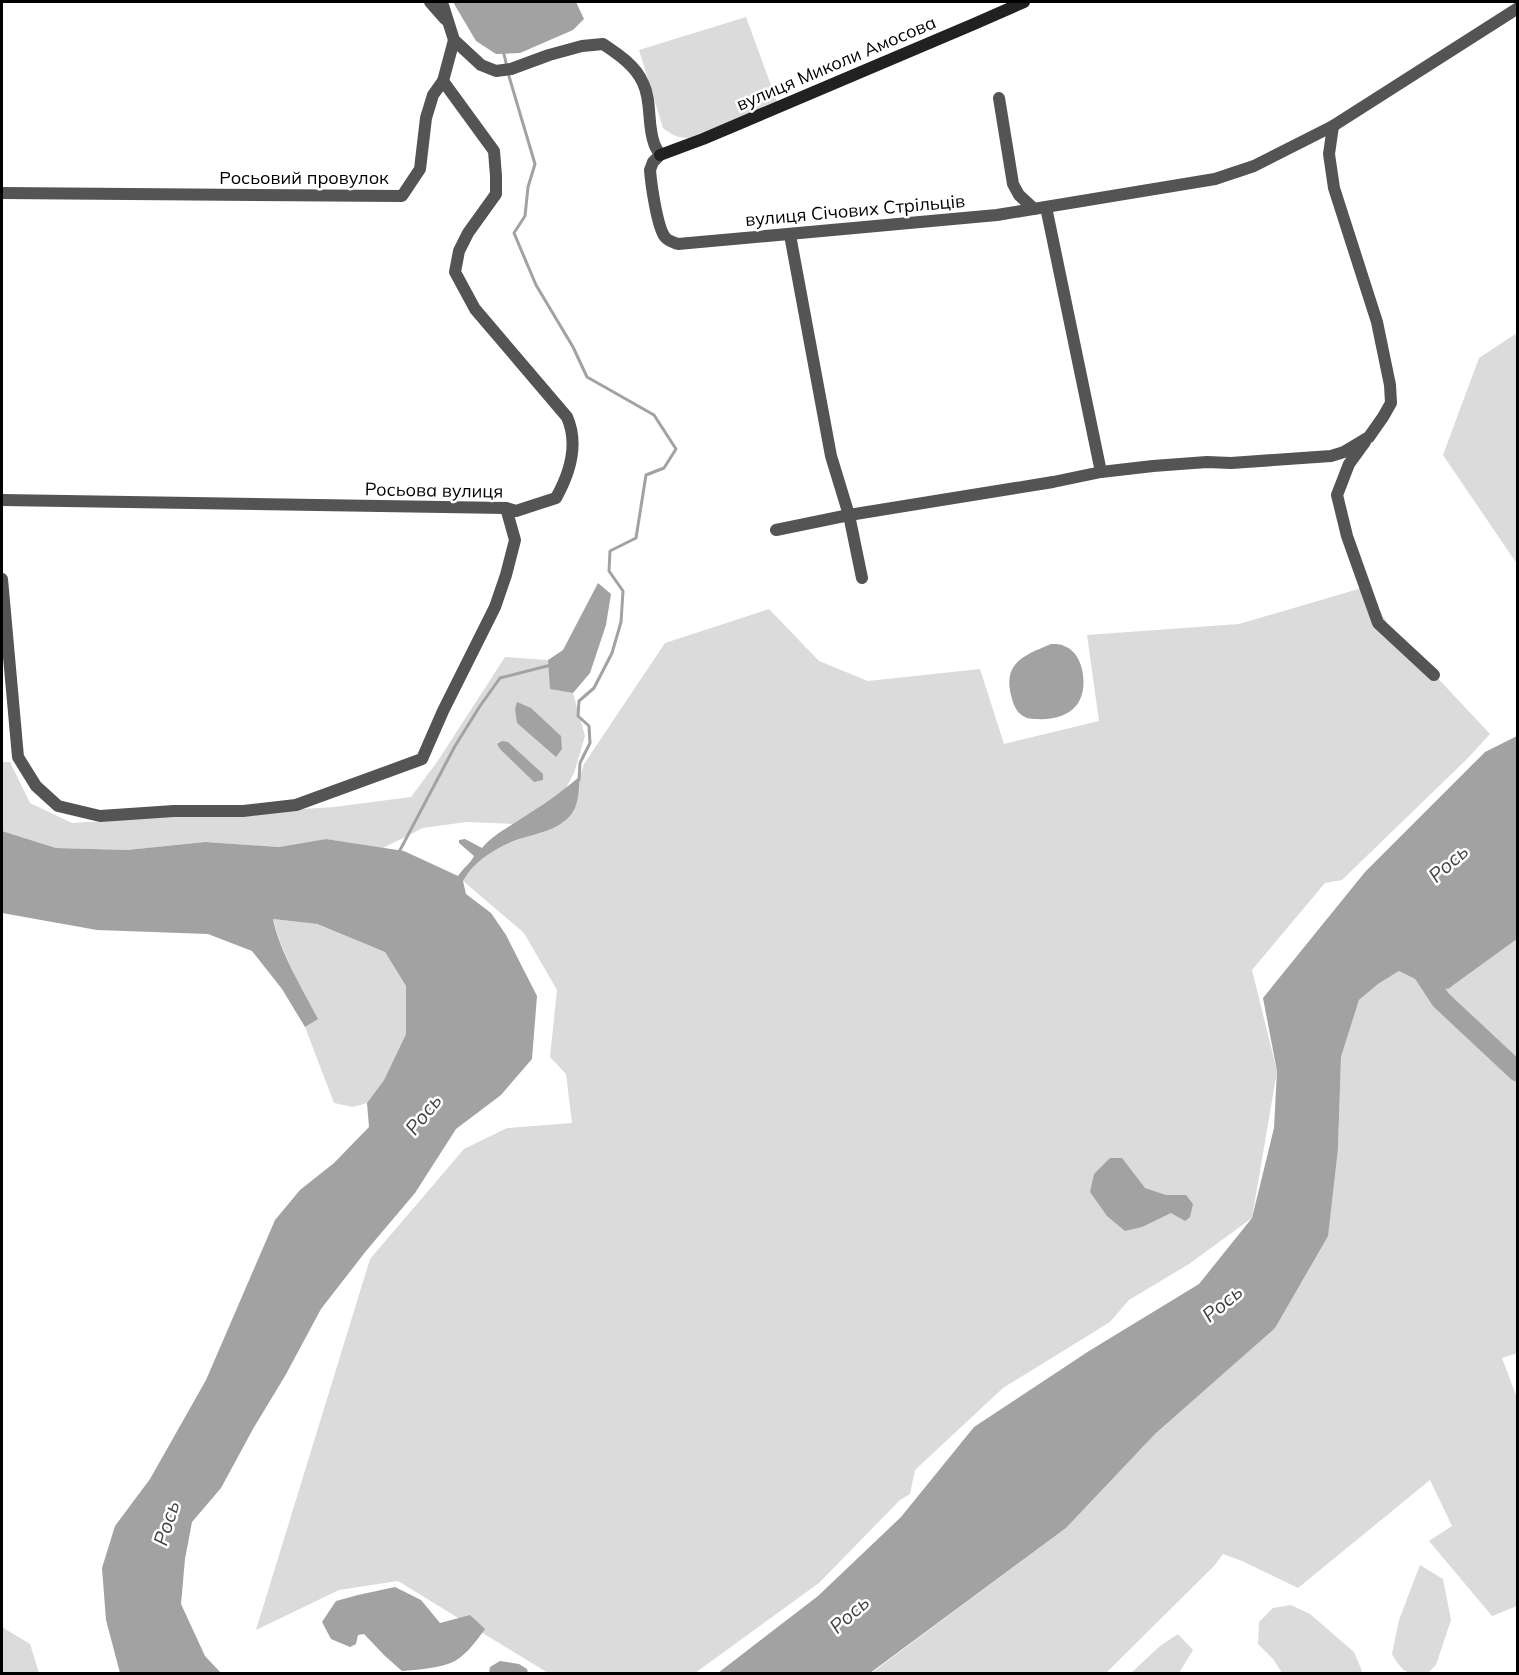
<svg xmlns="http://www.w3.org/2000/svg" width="1519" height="1675" font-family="Mulish,sans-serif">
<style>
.green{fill:#dbdbdb}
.water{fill:#a2a2a2}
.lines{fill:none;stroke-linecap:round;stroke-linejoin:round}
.stream{stroke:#a2a2a2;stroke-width:3}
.river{stroke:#a2a2a2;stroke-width:20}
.street{stroke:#545454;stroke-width:12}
.secondary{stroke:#212121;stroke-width:12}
.labels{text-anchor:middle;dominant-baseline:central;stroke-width:5;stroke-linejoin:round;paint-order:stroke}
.street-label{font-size:18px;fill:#000;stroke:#fff}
.water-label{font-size:20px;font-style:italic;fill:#434343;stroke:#fff}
</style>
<rect width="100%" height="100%" fill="#fff"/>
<g class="green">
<path d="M 746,17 L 777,102 L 689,138 C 678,138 672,135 663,128 L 639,50 Z"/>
<path d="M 1517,333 L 1517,564 L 1443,455 L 1479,358 Z"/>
<path d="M 1365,587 L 1389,626 L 1490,734 L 1467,759 L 1342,880 L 1325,883 L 1252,970 L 1277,1071 L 1252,1218 L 1189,1264 L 1129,1300 L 1110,1322 L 1003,1388 L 915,1470 L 910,1494 L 900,1500 L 819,1583 L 695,1673 L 548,1673 L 398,1581 L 339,1590 L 256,1630 L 370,1259 L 464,1149 L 507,1128 L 572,1123 L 566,1074 L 550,1057 L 557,990 L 524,933 L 463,881 C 483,844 529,839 564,822 L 579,790 L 580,776 L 584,764 L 665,643 L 769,609 L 819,661 L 868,681 L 980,669 L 1004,744 L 1099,721 L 1087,635 L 1239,624 Z"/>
<path d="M 505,657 L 548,660 L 551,689 L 573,693 L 585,736 L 574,773 L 565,790 L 513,824 L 466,822 L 423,828 L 383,848 L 326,839 L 279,847 L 205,842 L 127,850 L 56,848 L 2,831 L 2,762 L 10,762 L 30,803 L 72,823 L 334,807 L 411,797 L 437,762 Z"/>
<path d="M 273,919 L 316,924 L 385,952 L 406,986 L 406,1034 L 384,1080 L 367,1103 L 353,1107 L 334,1103 L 305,1027 L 317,1019 C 301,986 282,954 273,919 Z"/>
<path d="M 1517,939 L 1518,1353 L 1502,1358 L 1517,1398 L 1517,1606 L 1492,1616 L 1429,1541 L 1452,1526 L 1430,1480 L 1298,1588 L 1242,1561 L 1223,1554 L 1214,1566 L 1106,1673 L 870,1674 L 1066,1528 L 1156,1433 L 1338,1148 L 1341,1057 L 1359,1000 L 1378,984 L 1399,971 L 1425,984 L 1448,989 Z"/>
<path d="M 1420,1565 L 1443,1579 L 1451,1620 L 1436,1665 L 1428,1673 C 1406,1674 1404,1674 1392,1654 L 1399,1620 Z"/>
<path d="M 1291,1605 L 1310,1614 L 1354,1652 L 1362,1671 L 1361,1673 L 1282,1673 L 1273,1659 L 1258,1644 L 1259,1622 L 1273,1608 Z"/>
<path d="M 2,1627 L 30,1644 L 39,1673 L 2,1673 Z"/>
<path d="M 1178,1634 L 1193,1650 L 1179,1673 L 1131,1673 L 1160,1646 Z"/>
</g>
<g class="water">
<path d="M 453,2 L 576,2 L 584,19 L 573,30 L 520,53 L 496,54 L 476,41 Z"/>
<path d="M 598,583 L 611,594 L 606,625 L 590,673 L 573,693 L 550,689 L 548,660 L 563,650 Z"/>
<path d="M 1051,644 C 1055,644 1061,644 1064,646 C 1086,653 1090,696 1073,709 C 1064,717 1050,720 1038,719 C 1035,719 1028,719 1025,717 C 1016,713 1013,704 1011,695 C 1003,662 1025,655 1051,644 Z"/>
<path d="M 517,702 L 531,708 L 561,736 L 562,749 L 556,757 L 517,723 L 515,709 Z"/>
<path d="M 1517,736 L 1517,939 L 1448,989 L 1425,984 L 1399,971 L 1378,984 L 1359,1000 L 1341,1057 L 1338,1148 L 1328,1236 L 1275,1328 L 1156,1433 L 1066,1528 L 870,1673 L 718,1673 L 818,1596 L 901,1517 L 974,1427 L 1089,1351 L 1199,1284 L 1252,1218 L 1274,1128 L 1277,1071 L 1263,998 L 1365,872 L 1485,752 Z"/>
<path d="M 502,741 L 508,742 L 543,774 L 543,780 L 534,782 L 500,749 L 497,744 Z"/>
<path d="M 580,776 C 579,786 579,798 575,808 C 564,831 534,833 514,841 C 493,850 474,861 463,881 L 466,894 L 491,913 L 506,935 L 537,996 L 532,1059 L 501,1095 L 456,1129 L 415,1193 L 366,1251 L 321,1309 L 285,1376 L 253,1429 L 221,1488 L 192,1522 L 185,1559 L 181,1604 L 205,1656 L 221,1673 L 120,1673 L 106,1620 L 102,1568 L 115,1526 L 150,1479 L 206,1380 L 275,1220 L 300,1190 L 334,1163 L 369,1127 L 367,1103 L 384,1080 L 406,1034 L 406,986 L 385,952 L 317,924 L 273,919 C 279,950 303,990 318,1019 L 305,1027 L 282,989 L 252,951 L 208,934 L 97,930 L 2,913 L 2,831 L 56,848 L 127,850 L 205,842 L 279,847 L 326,839 L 404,851 L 458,876 C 463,868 470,864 474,856 L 459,843 L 459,840 L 465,839 L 482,848 C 492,836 507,828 519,820 C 541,806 561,793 580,776 Z"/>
<path d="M 1110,1158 L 1122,1158 L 1145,1188 L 1166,1195 L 1186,1195 L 1193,1204 L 1190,1217 L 1185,1221 L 1171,1213 L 1142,1227 L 1125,1231 L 1107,1216 L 1090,1192 L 1094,1174 Z"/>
<path d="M 395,1587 L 421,1600 L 440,1623 L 470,1615 L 485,1629 C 477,1640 467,1654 455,1661 C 441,1668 417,1670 402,1671 L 385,1656 L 364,1634 L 358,1635 L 356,1644 L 350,1647 L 331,1639 L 322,1622 L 336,1601 L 358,1595 Z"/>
<path d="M 500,1661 L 519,1664 L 527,1669 L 528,1673 L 489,1673 L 490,1667 Z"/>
</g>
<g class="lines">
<g class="stream">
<path d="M 503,50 L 507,67"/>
<path d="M 508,73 L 535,164 L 528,187 L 525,216 L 514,233 L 536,285 L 573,347 L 587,377 L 654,415 L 676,449 L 664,468 L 646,475 L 636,538 L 610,551 L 609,571 L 623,591 L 621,622 L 612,653 L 594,688 L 579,701 L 578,716 L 589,726 L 590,743 L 580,763 L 579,780"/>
<path d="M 399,852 L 455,746 L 480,706 L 500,678 L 551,665"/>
</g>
<path class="river" d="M 1418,965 L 1441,1000 L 1518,1072"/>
<g class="street">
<path d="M 430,2 L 445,19"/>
<path d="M 442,2 L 454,40 L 481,65 L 496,71 L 511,69 L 549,55 L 582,46 L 603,44 C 618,54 636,66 643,83 C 652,101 647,124 654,143 C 655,147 658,151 660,155 L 653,162 L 650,170 C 651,183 657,227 665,237 C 668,241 673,242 678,244 L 997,215 L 1215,179 L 1254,166 L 1333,126 L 1518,8"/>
<path d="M 999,98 L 1013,184 L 1019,195 L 1034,209"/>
<path d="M 2,193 L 402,196 L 420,169 L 426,118 L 433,95 L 443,81 L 454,40"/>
<path d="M 1046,207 L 1101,472"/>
<path d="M 790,235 L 831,456 L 849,515 L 862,578"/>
<path d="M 1365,442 L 1349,464 L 1337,495 L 1347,536 L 1378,623 L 1434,675"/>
<path d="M 2,500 L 506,508 L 516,511 L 556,498 C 570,473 579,444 567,417 L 475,309 L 455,272 L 459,251 L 468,233 L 496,194 L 496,176 L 494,151 L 443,81"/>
<path d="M 776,530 L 849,515 L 1053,482 L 1101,472 L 1153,466 L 1207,462 L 1231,463 L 1331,456 L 1344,452 L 1369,437 L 1383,417 L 1391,403 L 1390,385 L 1377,322 L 1334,188 L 1329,154 L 1333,126"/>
<path d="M 2,579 L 18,757 L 36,786 L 58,806 L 100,816 L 174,811 L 243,811 L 296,805 L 422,759 L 443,711 L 495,607 L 506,575 L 515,540 L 506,508"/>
</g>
<path class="secondary" d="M 660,155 L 703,139 L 974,24 L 1024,2"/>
</g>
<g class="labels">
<g class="street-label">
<text transform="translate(836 63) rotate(-23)">вулиця Миколи Амосова</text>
<text x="304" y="177">Росьовий провулок</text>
<text transform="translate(855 210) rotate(-5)">вулиця Січових Стрільців</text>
<text transform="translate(434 490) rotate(1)">Росьова вулиця</text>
</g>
<g class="water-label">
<text transform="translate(1448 863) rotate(-42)">Рось</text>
<text transform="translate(423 1114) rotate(-52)">Рось</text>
<text transform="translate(1222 1303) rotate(-40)">Рось</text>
<text transform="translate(166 1523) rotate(-73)">Рось</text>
<text transform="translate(849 1614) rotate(-42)">Рось</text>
</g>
</g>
<rect width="1519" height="1675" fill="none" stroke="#000000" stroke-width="6"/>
</svg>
